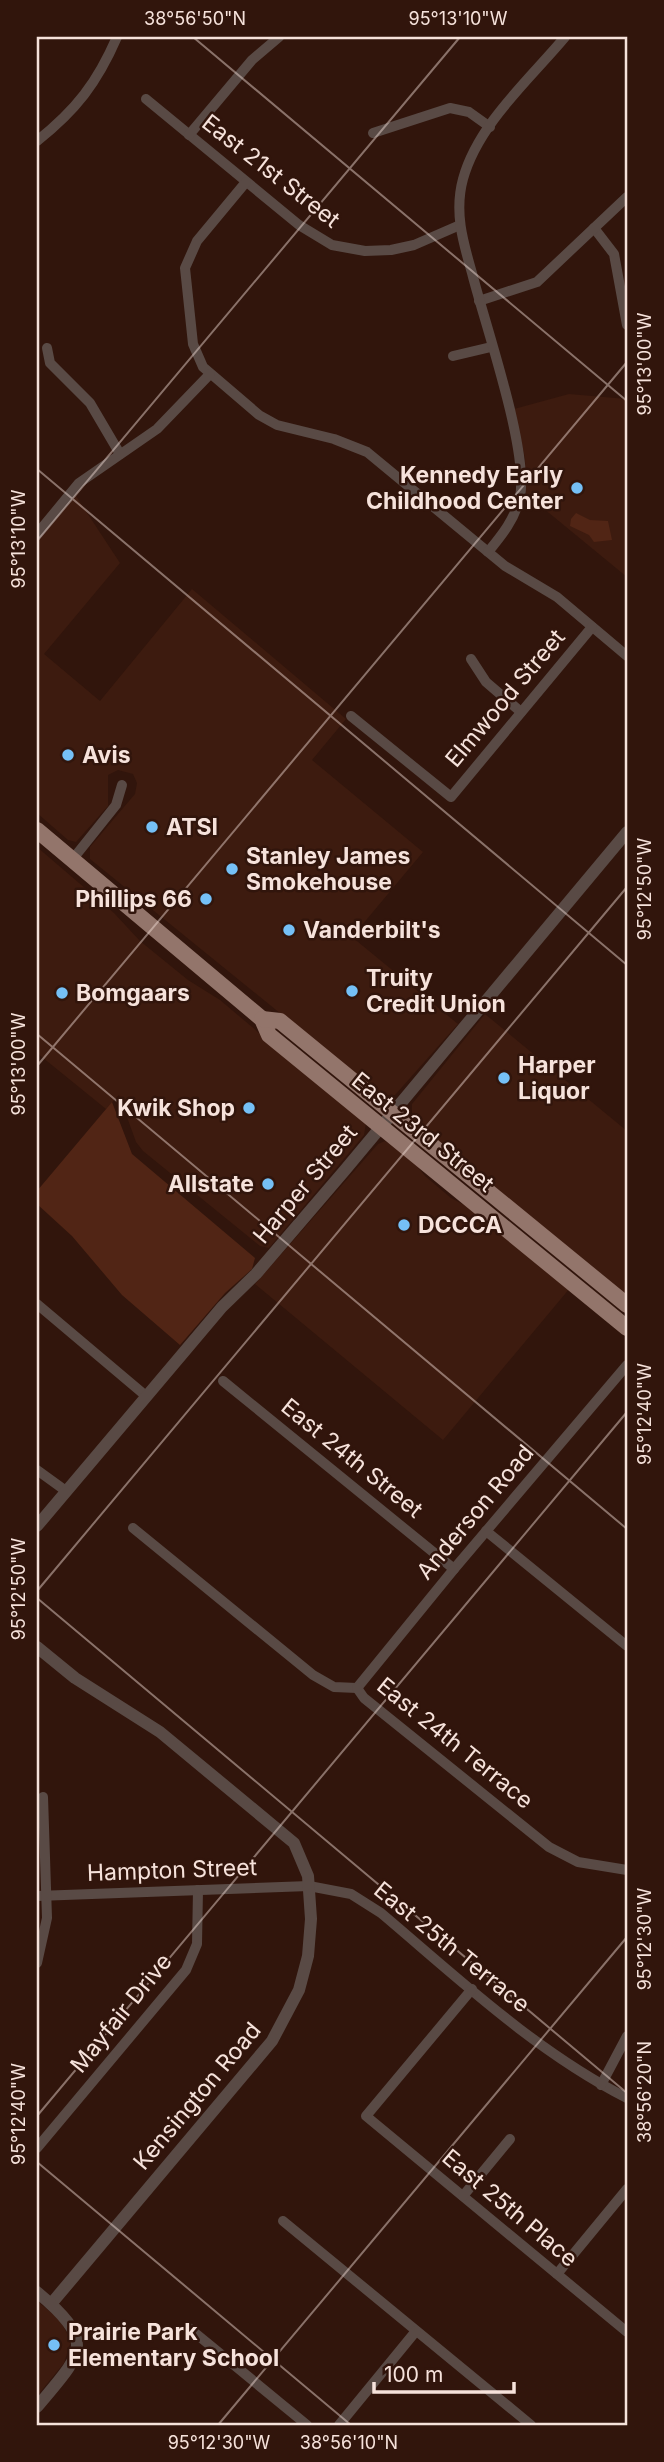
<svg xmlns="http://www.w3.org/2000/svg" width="664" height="2462" font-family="Inter,sans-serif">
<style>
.built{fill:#3d1b0f}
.green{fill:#512515}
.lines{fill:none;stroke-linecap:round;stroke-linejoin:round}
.minor{stroke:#594a45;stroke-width:10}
.tertiary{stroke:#594a45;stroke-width:12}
.primary{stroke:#93756b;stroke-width:16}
.ticks{fill:none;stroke:#f6e2db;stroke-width:2;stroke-opacity:0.45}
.poi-dot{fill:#75c0f6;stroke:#31150c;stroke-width:2.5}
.labels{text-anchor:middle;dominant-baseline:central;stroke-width:5;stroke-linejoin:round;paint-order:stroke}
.street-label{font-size:23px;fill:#f6e2db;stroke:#31150c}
.poi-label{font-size:23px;font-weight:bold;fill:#f6e2db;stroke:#31150c;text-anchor:start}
.neatline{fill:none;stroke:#f6e2db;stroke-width:2.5}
.ticks-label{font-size:18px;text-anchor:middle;fill:#f6e2db}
</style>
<rect width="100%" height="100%" fill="#31150c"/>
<g class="built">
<path d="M 569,394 L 627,399 L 627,577 L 526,494 L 525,458 L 514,409 Z"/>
<path d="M 76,496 L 120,563 L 44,654 L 100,701 L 192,589 L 346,719 L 312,760 L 423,852 L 352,937 L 458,1024 L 395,1095 L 382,1096 L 90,859 L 90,847 L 135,794 L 137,783 L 133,774 L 118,770 L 108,775 L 108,806 L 76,842 L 68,840 L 37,813 L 37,543 Z"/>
<path d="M 37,847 L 114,913 L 140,941 L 188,980 L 220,1000 L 366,1123 L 364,1135 L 269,1248 L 260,1246 L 143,1151 L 136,1142 L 119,1095 L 106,1109 L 37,1053 Z"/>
<path d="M 485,1014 L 627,1131 L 627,1295 L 412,1120 L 412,1104 Z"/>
<path d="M 385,1141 L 409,1156 L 425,1176 L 451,1198 L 474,1210 L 570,1288 L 443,1440 L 255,1284 L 378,1144 Z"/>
<path d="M 37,2301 L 60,2320 L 71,2341 L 64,2363 L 37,2396 Z"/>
</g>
<g class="green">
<path d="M 576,513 L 590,520 L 608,521 L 612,540 L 594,542 L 589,535 L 570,526 L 571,519 Z"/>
<path d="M 112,1102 L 132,1154 L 255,1258 L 252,1269 L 225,1293 L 180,1345 L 122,1295 L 72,1236 L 37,1204 L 37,1191 Z"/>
</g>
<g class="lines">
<g class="minor">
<path d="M 146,99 L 299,225 L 332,245 L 365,251 L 391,250 L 414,245 L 460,225"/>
<path d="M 373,133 L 450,108 L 469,112 L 490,127"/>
<path d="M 189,135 L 252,60 L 279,37"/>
<path d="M 37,141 C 76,110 97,83 117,37"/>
<path d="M 246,182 L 197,241 L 185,268 L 193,344 L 203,367 L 259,415 L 277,425 L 334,439 L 367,452 L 505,566 L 557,597 L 627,656"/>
<path d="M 594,228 L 614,254 L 627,325"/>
<path d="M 479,301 L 537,282 L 627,197"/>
<path d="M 47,348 L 50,363 L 90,403 L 120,454"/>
<path d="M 453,356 L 491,347"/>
<path d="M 37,534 L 79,483 L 157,429 L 210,374"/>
<path d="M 488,552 C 502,535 515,519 520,497 C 529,450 485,325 472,273 C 463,242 454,212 463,179 C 478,124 530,79 565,37"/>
<path d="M 471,659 L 486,682 L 521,712"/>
<path d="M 351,716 L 451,797 L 592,627"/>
<path d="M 72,860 L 116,805 L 122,785"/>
<path d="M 37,1304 L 146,1396"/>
<path d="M 223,1381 L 454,1569"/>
<path d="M 37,1470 L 66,1491"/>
<path d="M 133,1528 L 313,1675 L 334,1687 L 357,1688"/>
<path d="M 486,1531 L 627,1646"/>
<path d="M 357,1688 L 454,1569 L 627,1365"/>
<path d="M 357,1688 L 364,1698 L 549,1847 L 578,1862 L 627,1870"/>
<path d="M 37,1896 L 309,1886 L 351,1894 L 381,1913 C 459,1979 535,2051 627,2098"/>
<path d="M 37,1963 L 47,1918 L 43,1797"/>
<path d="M 472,1989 L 366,2116 L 627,2332"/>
<path d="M 601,2085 L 627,2036"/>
<path d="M 37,2148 L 186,1970 L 197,1944 L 198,1890"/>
<path d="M 463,2196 L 510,2139"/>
<path d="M 283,2221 L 531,2425"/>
<path d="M 557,2274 L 627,2189"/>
<path d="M 189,2328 L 307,2425"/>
<path d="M 339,2425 L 416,2331"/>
</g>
<g class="tertiary">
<path d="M 37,1526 L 222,1307 L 256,1274 L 345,1170 L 627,832"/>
<path d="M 37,1647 L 75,1678 L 160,1732 L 294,1843 L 308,1876 L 311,1919 L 308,1956 L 299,1990 L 272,2041 L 51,2304"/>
<path d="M 37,2292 C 98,2343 82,2353 37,2407"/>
</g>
<g class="primary">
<path d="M 37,830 L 262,1019 L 269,1035 L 627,1328"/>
<path d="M 262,1019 L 280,1021 L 627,1305"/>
</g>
</g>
<path class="ticks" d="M 193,37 L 627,401M 37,469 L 627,965M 37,541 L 460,37M 37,1034 L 627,1529M 37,1066 L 627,362M 37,1591 L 627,887M 37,1598 L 627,2093M 37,2116 L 627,1412M 37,2162 L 351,2425M 218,2425 L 627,1937"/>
<g class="poi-dot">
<circle cx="577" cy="488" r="7"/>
<circle cx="68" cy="755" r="7"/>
<circle cx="152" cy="827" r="7"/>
<circle cx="232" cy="869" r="7"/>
<circle cx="206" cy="899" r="7"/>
<circle cx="289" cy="930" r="7"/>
<circle cx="352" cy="991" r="7"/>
<circle cx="62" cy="993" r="7"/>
<circle cx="504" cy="1078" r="7"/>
<circle cx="249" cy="1108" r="7"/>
<circle cx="268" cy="1184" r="7"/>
<circle cx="404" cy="1225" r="7"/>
<circle cx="54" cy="2345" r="7"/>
</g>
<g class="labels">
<g class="street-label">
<text transform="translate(271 171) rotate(38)">East 21st Street</text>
<text transform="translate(505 698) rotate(-50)">Elmwood Street</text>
<text transform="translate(423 1132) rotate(39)">East 23rd Street</text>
<text transform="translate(305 1184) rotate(-50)">Harper Street</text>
<text transform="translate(352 1458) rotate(39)">East 24th Street</text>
<text transform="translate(475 1512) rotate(-50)">Anderson Road</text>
<text transform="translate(455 1743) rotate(39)">East 24th Terrace</text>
<text transform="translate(172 1870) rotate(-2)">Hampton Street</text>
<text transform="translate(452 1947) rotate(39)">East 25th Terrace</text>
<text transform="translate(121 2013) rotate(-51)">Mayfair Drive</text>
<text transform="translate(197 2096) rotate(-50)">Kensington Road</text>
<text transform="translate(510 2208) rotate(40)">East 25th Place</text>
</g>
<g class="poi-label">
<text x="563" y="475" text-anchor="end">Kennedy Early<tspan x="563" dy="26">Childhood Center</tspan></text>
<text x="82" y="755">Avis</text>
<text x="166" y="827">ATSI</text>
<text x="246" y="856">Stanley James<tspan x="246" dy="26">Smokehouse</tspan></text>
<text x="192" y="899" text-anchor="end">Phillips 66</text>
<text x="303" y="930">Vanderbilt's</text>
<text x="366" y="978">Truity<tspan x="366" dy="26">Credit Union</tspan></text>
<text x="76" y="993">Bomgaars</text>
<text x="518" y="1065">Harper<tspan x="518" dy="26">Liquor</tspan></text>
<text x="235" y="1108" text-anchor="end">Kwik Shop</text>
<text x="254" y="1184" text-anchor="end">Allstate</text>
<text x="418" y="1225">DCCCA</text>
<text x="68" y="2332">Prairie Park<tspan x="68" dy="26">Elementary School</tspan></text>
</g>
</g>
<rect width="664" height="2462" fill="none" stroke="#31150c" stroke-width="77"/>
<path d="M374 2382v10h140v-10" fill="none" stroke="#f6e2db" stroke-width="3.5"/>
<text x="384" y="2382" font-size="21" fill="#f6e2db" stroke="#31150c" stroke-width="5" paint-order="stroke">100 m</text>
<rect x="38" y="38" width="588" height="2386" class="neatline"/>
<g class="ticks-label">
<text x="195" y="25">38°56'50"N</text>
<text x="458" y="25">95°13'10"W</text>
<text transform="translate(645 364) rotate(-90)" y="6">95°13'00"W</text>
<text transform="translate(19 539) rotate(-90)" y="6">95°13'10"W</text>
<text transform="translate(645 889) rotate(-90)" y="6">95°12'50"W</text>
<text transform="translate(19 1064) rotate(-90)" y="6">95°13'00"W</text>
<text transform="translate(645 1414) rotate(-90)" y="6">95°12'40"W</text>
<text transform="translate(19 1589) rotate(-90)" y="6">95°12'50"W</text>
<text transform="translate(645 1939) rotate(-90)" y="6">95°12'30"W</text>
<text transform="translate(645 2092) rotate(-90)" y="6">38°56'20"N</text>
<text transform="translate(19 2114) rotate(-90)" y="6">95°12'40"W</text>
<text x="219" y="2449">95°12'30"W</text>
<text x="349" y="2449">38°56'10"N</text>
</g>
</svg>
